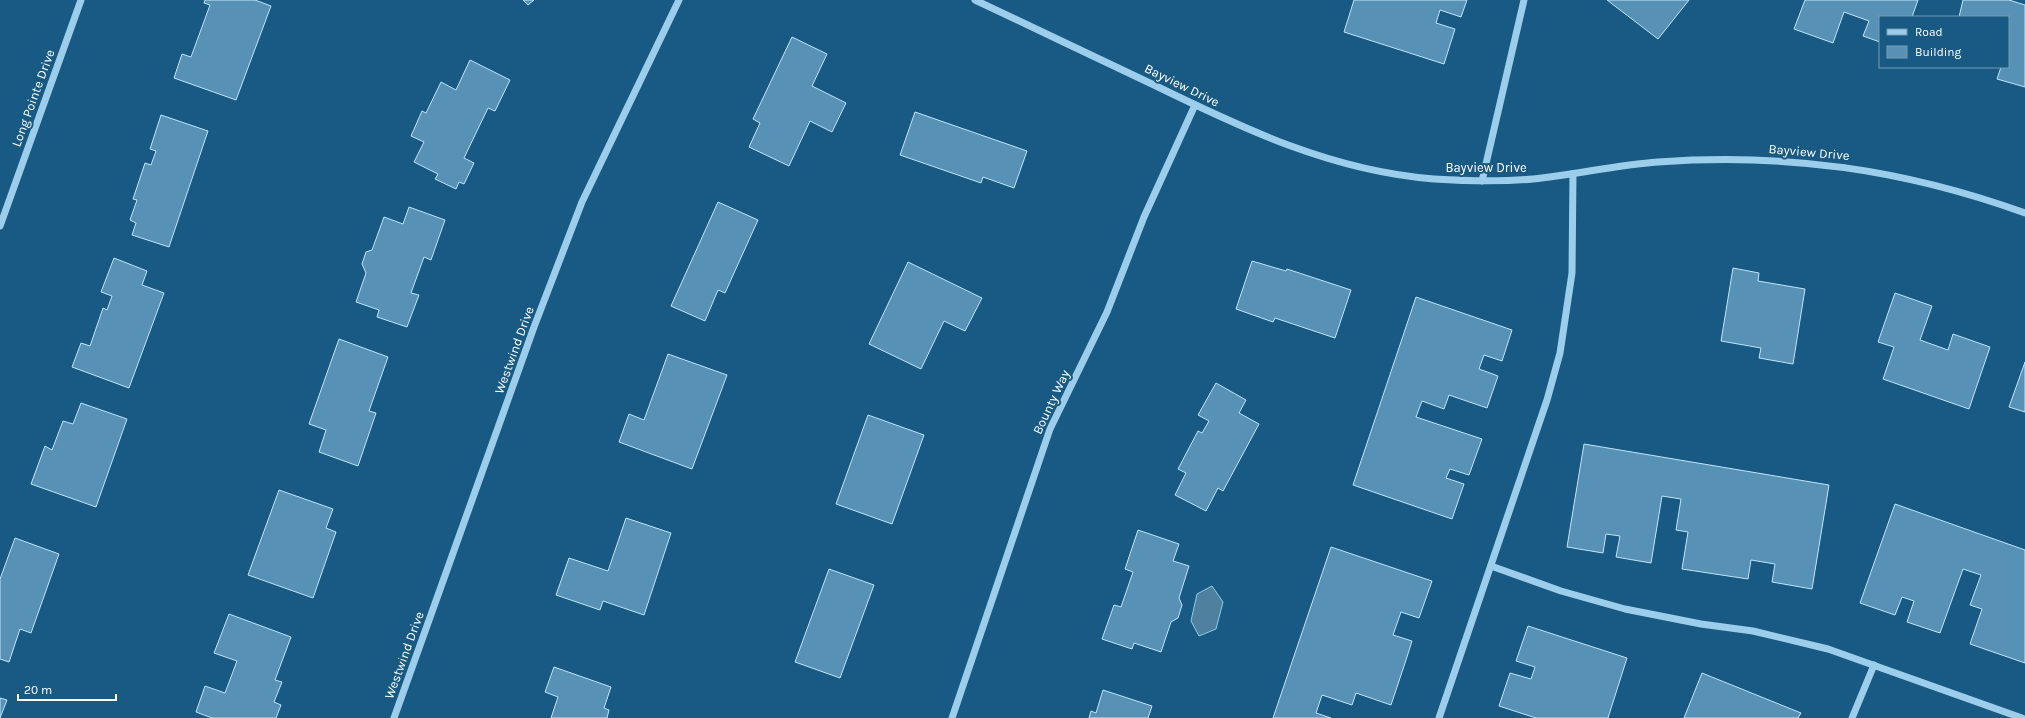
<svg xmlns="http://www.w3.org/2000/svg" width="2025" height="718" font-family="Karla,sans-serif">
<style>
.water{fill:#4f809e;stroke:#8eccee}
.building{fill:#5792b6;stroke:#c1e4f9}
.lines{fill:none;stroke-linecap:round;stroke-linejoin:round}
.minor{stroke:#9cceec;stroke-width:7}
.labels{text-anchor:middle;dominant-baseline:central;stroke-width:4;stroke-linejoin:round;paint-order:stroke}
.street-label{font-size:13px;fill:#fff;stroke:#185a83}
</style>
<rect width="100%" height="100%" fill="#185a83"/>
<path class="water" d="M 1212,586 L 1223,602 L 1216,629 L 1199,636 L 1191,621 L 1197,594 Z"/>
<g class="building">
<path d="M 205,0 L 255,0 L 271,6 L 236,100 L 174,78 L 182,54 L 191,57 L 210,5 L 204,3 Z"/>
<path d="M 523,0 L 534,0 L 528,5 Z"/>
<path d="M 1354,0 L 1467,0 L 1461,17 L 1440,10 L 1436,23 L 1455,29 L 1444,64 L 1344,32 Z"/>
<path d="M 1607,0 L 1689,0 L 1658,39 Z"/>
<path d="M 1805,0 L 1918,0 L 1912,17 L 1880,17 L 1880,42 L 1863,36 L 1869,21 L 1844,12 L 1833,43 L 1794,29 Z"/>
<path d="M 1963,0 L 2009,0 L 2025,5 L 2025,87 L 1997,79 L 2001,67 L 2008,67 L 2008,17 L 1959,17 Z"/>
<path d="M 792,37 L 827,54 L 812,86 L 846,103 L 832,132 L 810,121 L 789,166 L 749,147 L 760,123 L 753,119 Z"/>
<path d="M 470,60 L 510,80 L 495,111 L 488,108 L 464,158 L 474,163 L 464,184 L 459,182 L 456,189 L 435,179 L 438,174 L 414,162 L 424,142 L 411,136 L 422,111 L 426,113 L 441,82 L 456,90 Z"/>
<path d="M 915,112 L 1027,151 L 1014,188 L 983,177 L 981,183 L 900,155 Z"/>
<path d="M 161,115 L 208,131 L 169,247 L 132,235 L 136,223 L 130,220 L 137,200 L 133,199 L 145,163 L 151,165 L 156,151 L 150,149 Z"/>
<path d="M 718,202 L 758,220 L 725,293 L 718,290 L 705,321 L 671,306 Z"/>
<path d="M 409,207 L 445,220 L 431,260 L 424,257 L 411,293 L 419,295 L 407,327 L 377,317 L 379,310 L 356,302 L 366,273 L 362,264 L 366,252 L 372,250 L 384,217 L 403,224 Z"/>
<path d="M 114,258 L 147,271 L 142,285 L 164,293 L 129,388 L 72,367 L 81,343 L 90,346 L 103,308 L 107,310 L 112,296 L 101,292 Z"/>
<path d="M 1252,261 L 1286,271 L 1287,269 L 1351,290 L 1335,338 L 1275,318 L 1273,322 L 1236,309 Z"/>
<path d="M 908,262 L 982,298 L 965,331 L 944,321 L 921,369 L 869,344 Z"/>
<path d="M 1733,268 L 1759,273 L 1758,281 L 1805,289 L 1793,364 L 1759,358 L 1761,348 L 1721,341 Z"/>
<path d="M 1895,293 L 1932,306 L 1920,340 L 1948,350 L 1953,334 L 1990,347 L 1969,409 L 1883,379 L 1894,347 L 1878,342 Z"/>
<path d="M 1416,297 L 1512,330 L 1502,361 L 1484,355 L 1479,369 L 1498,376 L 1487,408 L 1449,395 L 1444,409 L 1422,401 L 1416,417 L 1482,439 L 1469,475 L 1450,469 L 1446,478 L 1464,484 L 1452,519 L 1353,485 Z"/>
<path d="M 339,339 L 388,357 L 369,411 L 376,413 L 358,466 L 319,452 L 326,430 L 309,424 Z"/>
<path d="M 668,354 L 727,375 L 692,469 L 619,442 L 629,414 L 644,420 Z"/>
<path d="M 2025,362 L 2025,412 L 2009,407 Z"/>
<path d="M 1216,383 L 1246,400 L 1239,413 L 1259,424 L 1223,491 L 1218,488 L 1206,511 L 1175,495 L 1186,473 L 1178,469 L 1198,431 L 1202,433 L 1209,421 L 1198,415 Z"/>
<path d="M 81,403 L 127,419 L 96,507 L 31,484 L 45,446 L 52,450 L 63,421 L 73,424 Z"/>
<path d="M 868,415 L 924,435 L 892,524 L 836,504 Z"/>
<path d="M 1584,444 L 1829,485 L 1812,589 L 1772,582 L 1775,564 L 1751,560 L 1748,579 L 1682,569 L 1688,532 L 1676,530 L 1681,499 L 1662,496 L 1651,563 L 1616,557 L 1620,536 L 1606,534 L 1603,553 L 1567,547 Z"/>
<path d="M 279,490 L 333,509 L 326,528 L 336,532 L 313,598 L 248,575 Z"/>
<path d="M 1895,504 L 2025,550 L 2025,663 L 1970,644 L 1982,609 L 1970,605 L 1981,575 L 1963,569 L 1940,633 L 1907,622 L 1914,601 L 1902,597 L 1895,615 L 1860,603 Z"/>
<path d="M 626,518 L 671,533 L 644,615 L 603,601 L 600,610 L 556,595 L 569,558 L 608,571 Z"/>
<path d="M 1138,530 L 1179,544 L 1173,561 L 1189,566 L 1179,598 L 1182,605 L 1178,618 L 1171,622 L 1161,652 L 1134,643 L 1132,649 L 1102,639 L 1114,605 L 1121,607 L 1133,572 L 1125,569 Z"/>
<path d="M 15,538 L 59,554 L 31,633 L 20,629 L 9,662 L 0,659 L 0,579 Z"/>
<path d="M 1331,547 L 1432,581 L 1419,618 L 1401,612 L 1393,635 L 1412,641 L 1406,660 L 1391,705 L 1356,693 L 1352,705 L 1322,695 L 1316,713 L 1331,718 L 1273,718 Z"/>
<path d="M 829,569 L 874,585 L 840,678 L 795,662 Z"/>
<path d="M 229,614 L 291,637 L 275,680 L 282,682 L 274,702 L 281,705 L 276,718 L 212,718 L 196,712 L 205,686 L 225,693 L 237,661 L 214,653 Z"/>
<path d="M 1528,626 L 1627,658 L 1608,718 L 1536,718 L 1499,706 L 1510,673 L 1531,679 L 1535,667 L 1516,661 Z"/>
<path d="M 554,667 L 611,687 L 604,708 L 609,710 L 607,718 L 551,718 L 558,697 L 545,692 Z"/>
<path d="M 1702,673 L 1801,713 L 1798,718 L 1684,718 Z"/>
<path d="M 1103,690 L 1152,706 L 1148,718 L 1089,718 L 1091,711 L 1096,713 Z"/>
<path d="M 0,698 L 7,700 L 0,718 Z"/>
</g>
<g class="lines">
<g class="minor">
<path d="M 975,0 C 1035,28 1094,57 1154,85 C 1244,129 1332,171 1434,179 C 1466,181 1500,182 1533,179 C 1574,175 1616,165 1658,162 C 1787,153 1903,169 2025,213"/>
<path d="M 1482,181 L 1524,0"/>
<path d="M 0,226 L 81,0"/>
<path d="M 1491,566 L 1561,591 L 1625,609 L 1701,624 L 1753,631 L 1828,649 L 2022,718"/>
<path d="M 394,718 L 534,327 L 582,202 L 679,0"/>
<path d="M 952,718 L 1050,429 L 1107,312 L 1144,217 L 1195,105"/>
<path d="M 1439,718 L 1547,400 L 1560,353 L 1572,273 L 1573,174"/>
<path d="M 1852,718 L 1874,665"/>
</g>
</g>
<g class="labels">
<g class="street-label">
<text transform="translate(1182 85) rotate(26)">Bayview Drive</text>
<text transform="translate(33 98) rotate(-70)">Long Pointe Drive</text>
<text transform="translate(1809 152) rotate(5)">Bayview Drive</text>
<text x="1486" y="167">Bayview Drive</text>
<text transform="translate(514 350) rotate(-70)">Westwind Drive</text>
<text transform="translate(1051 402) rotate(-65)">Bounty Way</text>
<text transform="translate(404 655) rotate(-70)">Westwind Drive</text>
</g>
</g>
<rect x="1879" y="16" width="130" height="52" fill="#185a83" stroke="#749cb5"/>
<rect x="1887" y="29" width="20" height="6" fill="#9cceec" stroke="#749cb5"/>
<text x="1915" y="36" font-size="12" fill="#ffffff">Road</text>
<rect x="1887" y="46" width="20" height="12" fill="#5792b6" stroke="#749cb5"/>
<text x="1915" y="56" font-size="12" fill="#ffffff">Building</text>
<path d="M18 694v6h98v-6" fill="none" stroke="#ffffff" stroke-width="2"/>
<text x="24" y="694" font-size="12" fill="#ffffff" stroke="#185a83" stroke-width="3" paint-order="stroke">20 m</text>
</svg>
